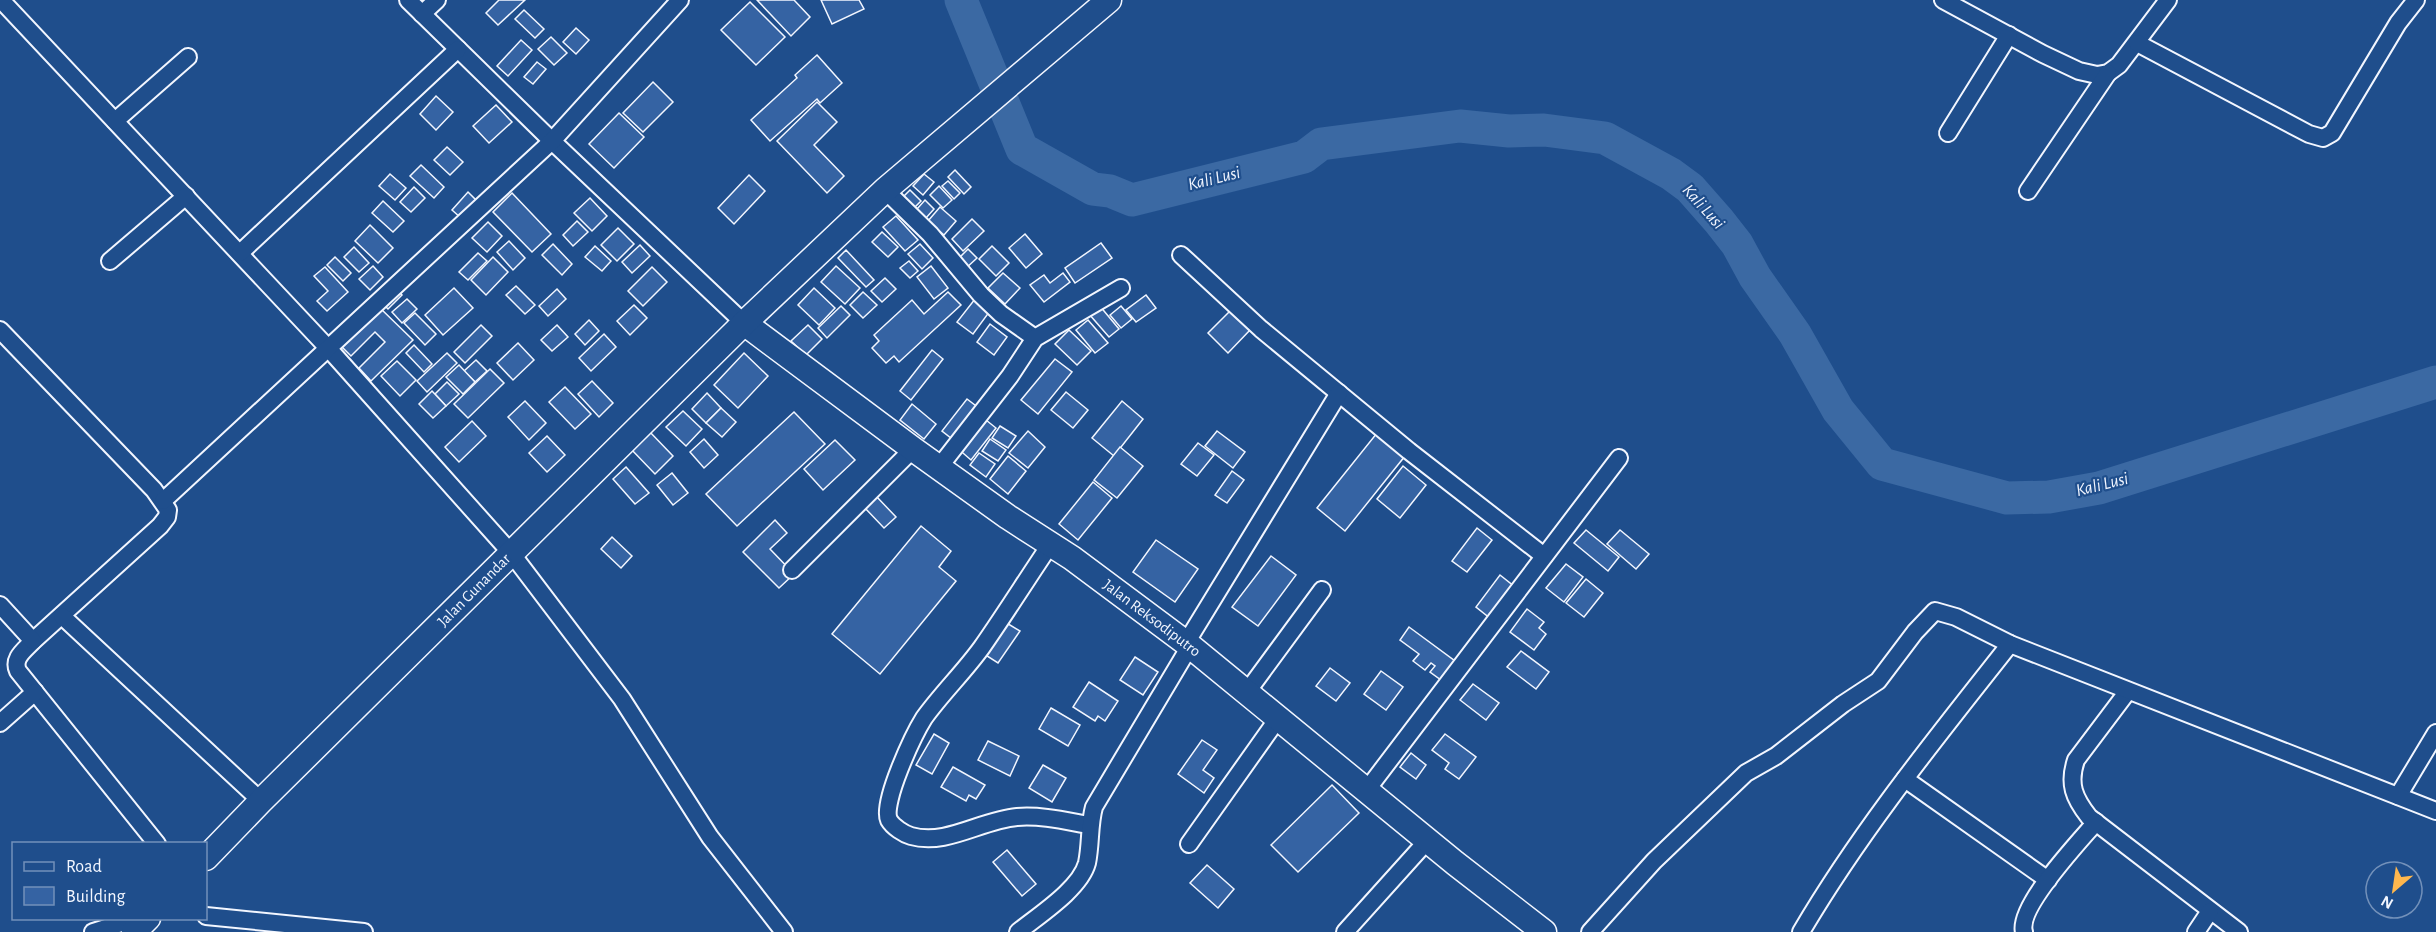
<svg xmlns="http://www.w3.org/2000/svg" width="2436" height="932" font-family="'Alegreya Sans',sans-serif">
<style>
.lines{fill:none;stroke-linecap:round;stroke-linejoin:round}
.river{stroke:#3b69a3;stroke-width:33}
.building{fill:#3563a3;stroke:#f2f6ff;stroke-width:1.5}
.street-casing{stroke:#f2f6ff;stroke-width:20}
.secondary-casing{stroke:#f2f6ff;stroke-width:27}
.street{stroke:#1f4e8c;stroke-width:16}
.secondary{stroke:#1f4e8c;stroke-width:24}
.labels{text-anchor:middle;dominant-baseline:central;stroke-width:4.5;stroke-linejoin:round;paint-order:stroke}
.street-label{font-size:16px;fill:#f2f6ff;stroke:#1f4e8c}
.water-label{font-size:18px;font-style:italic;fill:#f2f6ff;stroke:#1f4e8c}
</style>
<rect width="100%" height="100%" fill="#1f4e8c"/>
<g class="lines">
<path class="river" d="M 961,0 L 1022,149 L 1093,189 L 1110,191 L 1132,200 L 1304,157 L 1321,144 L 1460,126 L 1509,131 L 1544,130 L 1605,138 L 1671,174 L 1690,188 L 1719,221 L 1737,244 L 1755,277 L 1795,334 L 1838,410 L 1882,464 L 2007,498 L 2049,497 L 2099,488 L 2436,382"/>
</g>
<g class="building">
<path d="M 499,0 L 525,0 L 498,25 L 486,13 Z"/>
<path d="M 757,0 L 794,0 L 810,17 L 791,36 Z"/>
<path d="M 821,0 L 859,0 L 864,9 L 832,24 Z"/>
<path d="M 750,2 L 785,37 L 756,65 L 721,30 Z"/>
<path d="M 524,10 L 544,29 L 535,38 L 515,19 Z"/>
<path d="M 576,28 L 589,40 L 576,54 L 563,42 Z"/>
<path d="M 551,37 L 567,53 L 554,65 L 538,49 Z"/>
<path d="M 521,40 L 532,50 L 508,76 L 497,66 Z"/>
<path d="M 817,55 L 842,83 L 820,103 L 817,99 L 770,141 L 751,120 L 797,78 L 795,75 Z"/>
<path d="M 537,62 L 546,69 L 533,84 L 524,77 Z"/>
<path d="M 653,82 L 673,102 L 643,132 L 623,113 Z"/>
<path d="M 436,96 L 453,112 L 436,130 L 420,114 Z"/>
<path d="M 817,102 L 837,122 L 814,145 L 844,176 L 827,193 L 777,141 Z"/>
<path d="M 496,105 L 512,122 L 489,143 L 473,126 Z"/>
<path d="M 619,113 L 644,137 L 614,168 L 589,144 Z"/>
<path d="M 447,147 L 463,162 L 450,175 L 434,160 Z"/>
<path d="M 421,165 L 444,187 L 434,198 L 410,176 Z"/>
<path d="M 955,170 L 971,187 L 964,194 L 948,177 Z"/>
<path d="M 390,174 L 406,188 L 395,200 L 379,186 Z"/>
<path d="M 924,174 L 934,182 L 923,195 L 913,186 Z"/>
<path d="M 749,175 L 765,191 L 734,224 L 718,208 Z"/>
<path d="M 948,181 L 960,193 L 954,199 L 942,186 Z"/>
<path d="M 939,186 L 952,200 L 943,208 L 930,195 Z"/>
<path d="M 414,187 L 425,198 L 411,212 L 400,202 Z"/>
<path d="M 910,190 L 921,201 L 912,210 L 901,199 Z"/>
<path d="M 468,192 L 477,201 L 461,218 L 452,210 Z"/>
<path d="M 512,193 L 551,234 L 532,252 L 493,212 Z"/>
<path d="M 590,198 L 607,216 L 592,231 L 574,213 Z"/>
<path d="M 925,200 L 934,209 L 926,218 L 917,209 Z"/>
<path d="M 383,201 L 404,221 L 393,232 L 372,213 Z"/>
<path d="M 940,207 L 956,221 L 944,235 L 928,221 Z"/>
<path d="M 896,216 L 918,240 L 905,251 L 883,227 Z"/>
<path d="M 972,219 L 984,231 L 963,251 L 952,239 Z"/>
<path d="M 577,221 L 588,232 L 573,246 L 563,235 Z"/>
<path d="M 488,222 L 502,236 L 487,252 L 472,238 Z"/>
<path d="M 370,225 L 393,248 L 378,263 L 355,241 Z"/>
<path d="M 618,228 L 634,244 L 617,261 L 601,245 Z"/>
<path d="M 882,232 L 898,247 L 888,257 L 872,242 Z"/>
<path d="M 1025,234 L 1042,254 L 1026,268 L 1009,248 Z"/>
<path d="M 509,241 L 525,258 L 513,270 L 497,252 Z"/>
<path d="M 1101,243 L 1112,258 L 1075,283 L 1065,268 Z"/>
<path d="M 553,244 L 572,264 L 562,275 L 542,255 Z"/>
<path d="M 920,244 L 933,258 L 922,269 L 908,254 Z"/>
<path d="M 640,245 L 650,256 L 632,273 L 622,262 Z"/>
<path d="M 595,246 L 611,261 L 602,271 L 585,257 Z"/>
<path d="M 992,246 L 1009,263 L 996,276 L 979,259 Z"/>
<path d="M 354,247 L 369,263 L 359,272 L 344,257 Z"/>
<path d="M 968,249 L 977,258 L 964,270 L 956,261 Z"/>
<path d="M 846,250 L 874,280 L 866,287 L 838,258 Z"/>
<path d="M 478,253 L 487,261 L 468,280 L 459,272 Z"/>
<path d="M 335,257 L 351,273 L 343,281 L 327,265 Z"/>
<path d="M 493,257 L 508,272 L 486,295 L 471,280 Z"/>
<path d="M 909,261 L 918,271 L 910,278 L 900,268 Z"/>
<path d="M 373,266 L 383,277 L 370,290 L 359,279 Z"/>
<path d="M 836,266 L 860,288 L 845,304 L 821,282 Z"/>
<path d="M 931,266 L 948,288 L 934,299 L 917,277 Z"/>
<path d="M 325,267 L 348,292 L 327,311 L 317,301 L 328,291 L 314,276 Z"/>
<path d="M 652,267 L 667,282 L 643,306 L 628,291 Z"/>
<path d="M 1003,273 L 1020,288 L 1005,304 L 988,288 Z"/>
<path d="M 1063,273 L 1070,282 L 1044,302 L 1030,285 L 1044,275 L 1050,283 Z"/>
<path d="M 885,278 L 896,289 L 882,302 L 871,291 Z"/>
<path d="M 516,286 L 535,305 L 525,314 L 506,295 Z"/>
<path d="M 396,288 L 402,295 L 388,309 L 381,302 Z"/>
<path d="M 454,288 L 473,308 L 443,335 L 425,315 Z"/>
<path d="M 814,288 L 835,308 L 819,325 L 798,305 Z"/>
<path d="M 557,289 L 566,299 L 548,316 L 539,306 Z"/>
<path d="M 863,292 L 877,305 L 863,318 L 850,305 Z"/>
<path d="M 948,292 L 961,305 L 899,362 L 894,356 L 886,363 L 872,348 L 879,341 L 874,335 L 912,300 L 924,314 Z"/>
<path d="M 1146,295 L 1156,308 L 1136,322 L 1126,310 Z"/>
<path d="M 407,299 L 417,309 L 402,323 L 392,312 Z"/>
<path d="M 975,299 L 990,311 L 973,334 L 957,322 Z"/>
<path d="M 634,305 L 647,318 L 630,335 L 617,321 Z"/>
<path d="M 1099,305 L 1119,329 L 1109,337 L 1089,314 Z"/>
<path d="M 841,306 L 850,315 L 827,338 L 818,328 Z"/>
<path d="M 1121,306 L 1132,319 L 1121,328 L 1110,315 Z"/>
<path d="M 379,307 L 413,340 L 371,381 L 359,368 L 385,342 L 375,332 L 351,356 L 340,345 Z"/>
<path d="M 1230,311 L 1250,330 L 1228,353 L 1208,333 Z"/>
<path d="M 415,313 L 436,334 L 425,345 L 404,323 Z"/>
<path d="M 589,320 L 599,331 L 585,345 L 575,334 Z"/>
<path d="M 1088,320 L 1108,343 L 1095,353 L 1076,330 Z"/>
<path d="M 990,324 L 1007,337 L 994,355 L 977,342 Z"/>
<path d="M 481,325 L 492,336 L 465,363 L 454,352 Z"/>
<path d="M 557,325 L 568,337 L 552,351 L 541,340 Z"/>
<path d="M 808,325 L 822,339 L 806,355 L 791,341 Z"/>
<path d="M 1069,330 L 1091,351 L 1077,365 L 1055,344 Z"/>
<path d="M 604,334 L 616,347 L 591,371 L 579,358 Z"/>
<path d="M 518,343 L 534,360 L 513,380 L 497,363 Z"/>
<path d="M 414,345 L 432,364 L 424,372 L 406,353 Z"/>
<path d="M 932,350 L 943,359 L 911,400 L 900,391 Z"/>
<path d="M 447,353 L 457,363 L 427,392 L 417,381 Z"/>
<path d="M 744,353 L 768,376 L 738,408 L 714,385 Z"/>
<path d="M 1055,359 L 1072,372 L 1038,414 L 1021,400 Z"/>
<path d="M 476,360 L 487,371 L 475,382 L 464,371 Z"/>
<path d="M 397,361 L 416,380 L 400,396 L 381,376 Z"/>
<path d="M 459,365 L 475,382 L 463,394 L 446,377 Z"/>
<path d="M 490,369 L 504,383 L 468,418 L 454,404 Z"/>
<path d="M 592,381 L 613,403 L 599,417 L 578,394 Z"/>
<path d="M 447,382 L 459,394 L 446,406 L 435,394 Z"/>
<path d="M 565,387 L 591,414 L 575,429 L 549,402 Z"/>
<path d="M 432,391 L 446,406 L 433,418 L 419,404 Z"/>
<path d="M 1066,392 L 1088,410 L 1073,428 L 1051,410 Z"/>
<path d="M 707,393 L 721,408 L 706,423 L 692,409 Z"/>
<path d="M 967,399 L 980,409 L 956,442 L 942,431 Z"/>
<path d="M 525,401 L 546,423 L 529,440 L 508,417 Z"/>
<path d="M 1122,401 L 1143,419 L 1114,456 L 1092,438 Z"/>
<path d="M 912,404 L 936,424 L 924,439 L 900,420 Z"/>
<path d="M 721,408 L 736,422 L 722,437 L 706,423 Z"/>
<path d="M 683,411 L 702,429 L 686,446 L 666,427 Z"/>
<path d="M 794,412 L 825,444 L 737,526 L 706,494 Z"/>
<path d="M 981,416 L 996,428 L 971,460 L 956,447 Z"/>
<path d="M 472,421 L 486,436 L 459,462 L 445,447 Z"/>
<path d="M 1000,426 L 1016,436 L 1008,448 L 992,438 Z"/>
<path d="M 648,430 L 673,456 L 655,474 L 630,448 Z"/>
<path d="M 1028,431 L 1045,447 L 1028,468 L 1009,453 Z"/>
<path d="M 1217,431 L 1245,452 L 1233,468 L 1205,446 Z"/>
<path d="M 1377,433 L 1405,456 L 1345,531 L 1317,508 Z"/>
<path d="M 547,436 L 565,455 L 547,472 L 529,453 Z"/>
<path d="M 704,439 L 718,455 L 704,468 L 690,452 Z"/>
<path d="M 990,439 L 1006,450 L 998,461 L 982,451 Z"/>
<path d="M 835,440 L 855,460 L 823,490 L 804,469 Z"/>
<path d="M 1198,443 L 1214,455 L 1197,476 L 1181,464 Z"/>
<path d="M 1120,447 L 1143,466 L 1117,498 L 1094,480 Z"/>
<path d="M 979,453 L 995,464 L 986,477 L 970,465 Z"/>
<path d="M 1008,456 L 1026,471 L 1008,494 L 990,479 Z"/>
<path d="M 1403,466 L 1426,485 L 1400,518 L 1377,499 Z"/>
<path d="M 626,467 L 649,493 L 635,504 L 613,479 Z"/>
<path d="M 1232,471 L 1244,480 L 1227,503 L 1215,495 Z"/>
<path d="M 672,473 L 688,493 L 673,505 L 657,485 Z"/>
<path d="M 1093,482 L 1112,498 L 1078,540 L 1059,524 Z"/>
<path d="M 876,496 L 896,517 L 884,528 L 864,507 Z"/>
<path d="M 775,520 L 787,533 L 770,549 L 794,574 L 779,588 L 743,552 Z"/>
<path d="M 921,526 L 951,551 L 939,567 L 956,581 L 880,674 L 832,634 Z"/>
<path d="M 1477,528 L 1492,540 L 1467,572 L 1452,561 Z"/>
<path d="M 1586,530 L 1619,557 L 1608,571 L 1574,543 Z"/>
<path d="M 1620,530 L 1649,554 L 1636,569 L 1607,544 Z"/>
<path d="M 612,537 L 632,556 L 621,568 L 601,549 Z"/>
<path d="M 1156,540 L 1198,569 L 1175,602 L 1133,572 Z"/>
<path d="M 1271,556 L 1296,575 L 1258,626 L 1232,607 Z"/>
<path d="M 1566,564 L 1583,577 L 1564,602 L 1546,588 Z"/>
<path d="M 1500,575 L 1515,587 L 1491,619 L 1476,607 Z"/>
<path d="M 1586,579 L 1603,593 L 1584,617 L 1566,603 Z"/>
<path d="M 1527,609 L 1544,622 L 1539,628 L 1546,634 L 1534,650 L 1510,632 Z"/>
<path d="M 1005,622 L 1020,631 L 998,663 L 984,654 Z"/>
<path d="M 1409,627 L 1455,661 L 1441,680 L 1430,672 L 1435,666 L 1431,663 L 1425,670 L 1413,661 L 1419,654 L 1400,640 Z"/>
<path d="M 1521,651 L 1549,672 L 1536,689 L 1507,667 Z"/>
<path d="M 1135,657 L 1158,672 L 1143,695 L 1120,680 Z"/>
<path d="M 1330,668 L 1350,683 L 1336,701 L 1316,686 Z"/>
<path d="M 1381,671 L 1403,687 L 1386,710 L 1364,694 Z"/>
<path d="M 1089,682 L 1118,701 L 1105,721 L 1098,716 L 1095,721 L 1073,707 Z"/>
<path d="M 1473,684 L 1499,703 L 1486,720 L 1460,700 Z"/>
<path d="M 1051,708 L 1080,725 L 1068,746 L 1039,729 Z"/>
<path d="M 934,734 L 949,743 L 932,774 L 916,765 Z"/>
<path d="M 1445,734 L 1476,757 L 1459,779 L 1445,769 L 1449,763 L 1432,750 Z"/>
<path d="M 1202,740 L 1217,750 L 1203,770 L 1214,778 L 1204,793 L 1178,774 Z"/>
<path d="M 988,741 L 1019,756 L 1010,776 L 978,760 Z"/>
<path d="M 1411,753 L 1426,765 L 1416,779 L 1400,767 Z"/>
<path d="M 1043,765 L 1066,778 L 1052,802 L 1029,788 Z"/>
<path d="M 953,767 L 985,785 L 976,799 L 969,795 L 966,801 L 941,787 Z"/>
<path d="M 1332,785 L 1359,813 L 1298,872 L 1271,845 Z"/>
<path d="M 1007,850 L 1036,884 L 1022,896 L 993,862 Z"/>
<path d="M 1207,865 L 1234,889 L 1218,908 L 1190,883 Z"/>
</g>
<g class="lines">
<g class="street-casing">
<g id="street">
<path d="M 1,0 L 328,348 L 512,554 L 622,699 L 710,837 L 784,932"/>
<path d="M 408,0 L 552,141 L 744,323"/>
<path d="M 1943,0 L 2043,54 L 2079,71 L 2097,75 L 2108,73 L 2119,65 L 2168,0"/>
<path d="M 422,14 L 437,0"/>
<path d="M 2137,43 L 2309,134 L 2323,138 L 2332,133 L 2398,23 L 2416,0"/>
<path d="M 115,121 L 188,57"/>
<path d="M 1948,133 L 2009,35"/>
<path d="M 885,190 L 930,234 L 981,295 L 1001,314 L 1035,338"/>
<path d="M 2028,191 L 2108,73"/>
<path d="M 240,253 L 458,49"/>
<path d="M 1181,255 L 1261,329 L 1409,451 L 1544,556"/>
<path d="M 110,261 L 186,196"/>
<path d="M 0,330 L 154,490 L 168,510 L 167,517 L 160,526 L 33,641 C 25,650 12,658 18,671 L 157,844"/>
<path d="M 940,466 L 1010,376 L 1035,338 L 1121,288"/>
<path d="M 163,501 L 552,141 L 680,0"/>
<path d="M 1050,545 C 1027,579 1005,614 982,647 C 964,672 942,693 924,718 C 914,734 881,803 889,820 C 893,827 904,834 911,836 C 947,846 981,820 1017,817 C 1041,815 1066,821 1089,825"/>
<path d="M 792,570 L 913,449"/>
<path d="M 0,605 L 33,641"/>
<path d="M 62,616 L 261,801"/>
<path d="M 1186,643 L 1339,393"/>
<path d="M 2128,691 L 2076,760 C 2068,784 2074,798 2089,817 L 2239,932"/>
<path d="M 1247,692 L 1322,590"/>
<path d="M 0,723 L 35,692"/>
<path d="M 1905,779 L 2048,880"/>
<path d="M 1366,791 L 1619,458"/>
<path d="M 2398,796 L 2436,733"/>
<path d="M 1189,844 L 1279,717"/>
<path d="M 206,916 L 364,932"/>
<path d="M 93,932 L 137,918"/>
<path d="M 1018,932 C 1039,915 1080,889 1087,863 C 1091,844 1089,825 1094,807 L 1190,646"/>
<path d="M 1345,932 L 1427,841"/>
<path d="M 1590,932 L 1654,861 L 1746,773 L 1776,756 L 1843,704 L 1878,681 L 1915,632 L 1935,611 L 1956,617 L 2010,644 L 2436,811"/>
<path d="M 1801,932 C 1861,830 1936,738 2010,644"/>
<path d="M 2024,932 C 2017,907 2079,842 2096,822"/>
<path d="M 2196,932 L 2210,911"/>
</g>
</g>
<g class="secondary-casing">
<g id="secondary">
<path d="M 744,323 L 913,449 L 1008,517 L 1072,558 L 1190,646 L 1455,863 L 1544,932"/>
<path d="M 206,858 L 261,801 L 737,330 L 885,190 L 1109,0"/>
<path d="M 134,932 L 148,918"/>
</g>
</g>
<use href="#street" class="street"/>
<use href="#secondary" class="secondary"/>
</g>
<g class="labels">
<g class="street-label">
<text transform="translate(474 590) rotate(-45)">Jalan Gunandar</text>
<text transform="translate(1152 618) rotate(37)">Jalan Reksodiputro</text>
</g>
<g class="water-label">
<text transform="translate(1214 179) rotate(-14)">Kali Lusi</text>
<text transform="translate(1703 207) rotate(48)">Kali Lusi</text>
<text transform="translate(2102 485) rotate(-14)">Kali Lusi</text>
</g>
</g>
<rect x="12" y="842" width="195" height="78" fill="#1f4e8c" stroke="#7391ba" stroke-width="1.5"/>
<rect x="24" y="862" width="30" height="9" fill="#1f4e8c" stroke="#7391ba" stroke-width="1.5"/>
<text x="66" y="872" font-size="18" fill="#f2f6ff">Road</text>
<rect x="24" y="887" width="30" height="18" fill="#3563a3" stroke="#7391ba" stroke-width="1.5"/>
<text x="66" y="902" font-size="18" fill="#f2f6ff">Building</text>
<g transform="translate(2394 890) rotate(209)"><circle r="28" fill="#1f4e8c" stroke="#7391ba" stroke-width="1.5"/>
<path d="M0-4.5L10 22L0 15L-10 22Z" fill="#ffb74d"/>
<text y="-9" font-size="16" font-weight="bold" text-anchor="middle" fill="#f2f6ff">N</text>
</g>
</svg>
